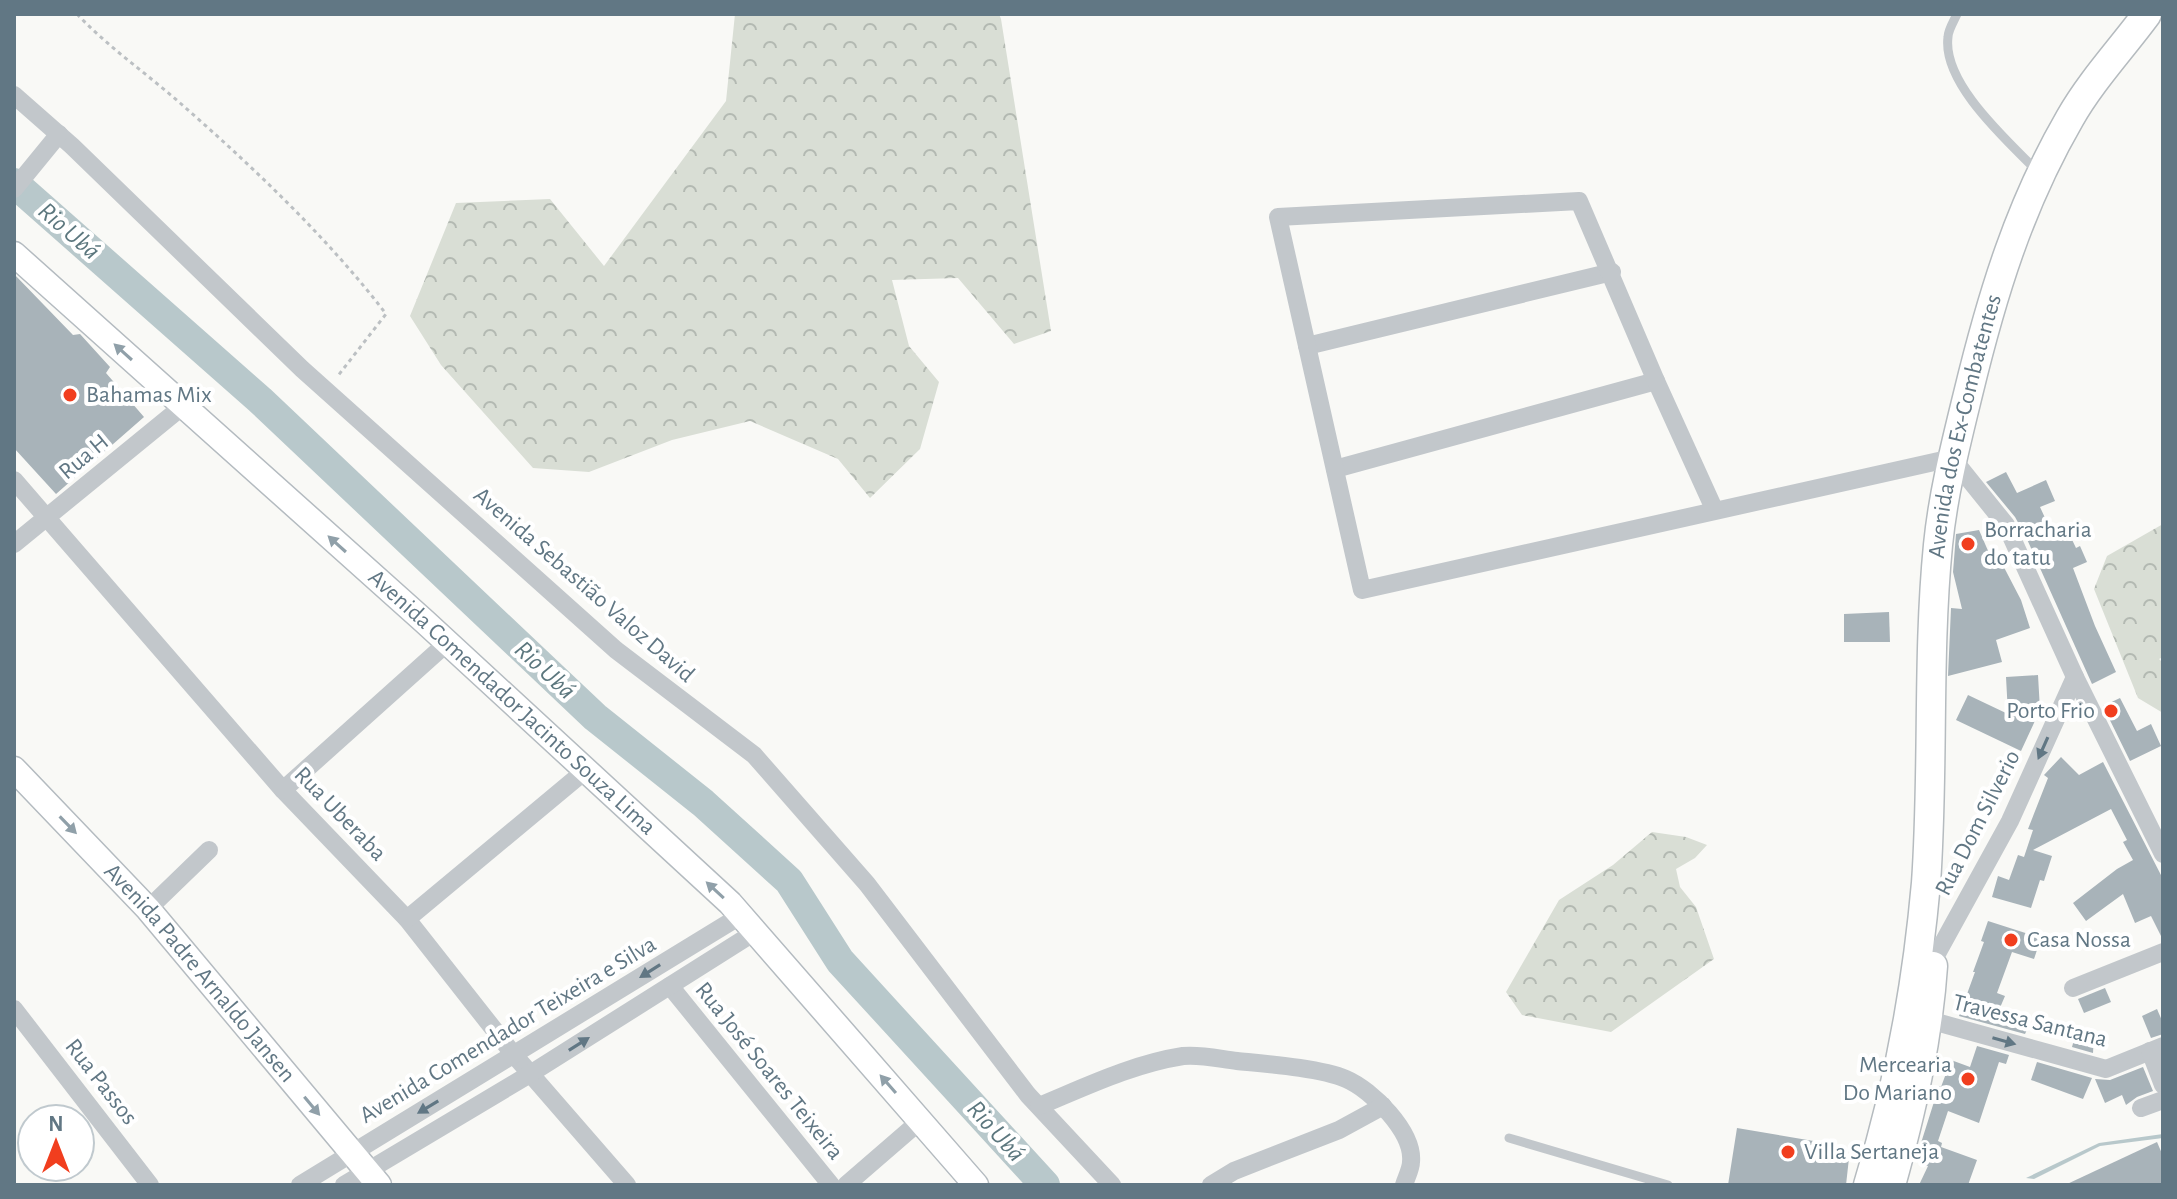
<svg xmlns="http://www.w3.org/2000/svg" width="2177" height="1199" font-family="'Alegreya Sans',sans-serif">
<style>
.forest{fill:url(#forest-crowns)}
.water{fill:#b8c8cb}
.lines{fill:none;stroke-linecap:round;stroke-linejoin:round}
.river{stroke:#b8c8cb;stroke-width:30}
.building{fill:#a8b3b9}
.secondary-casing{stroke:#b4bbc0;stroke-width:27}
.primary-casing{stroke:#b5bbbf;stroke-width:31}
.path{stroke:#bcc0c3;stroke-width:3;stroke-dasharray:4 4;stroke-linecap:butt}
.lane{stroke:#c2c7cb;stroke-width:9}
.street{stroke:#c2c7cb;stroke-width:18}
.secondary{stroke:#fff;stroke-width:24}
.primary{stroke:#fff;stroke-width:28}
.oneway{fill:#90a0a9}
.oneway2{fill:#617784}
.poi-dot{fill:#f13e1e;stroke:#fff;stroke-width:3}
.labels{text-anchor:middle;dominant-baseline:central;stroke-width:8;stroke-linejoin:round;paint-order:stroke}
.poi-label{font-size:24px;fill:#617784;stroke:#fff;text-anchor:start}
.street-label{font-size:24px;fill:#617784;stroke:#fff}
.water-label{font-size:26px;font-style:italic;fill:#5c777e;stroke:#fff}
</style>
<defs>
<pattern id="forest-crowns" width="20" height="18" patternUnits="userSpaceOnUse" patternTransform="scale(2)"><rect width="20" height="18" fill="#d9ded5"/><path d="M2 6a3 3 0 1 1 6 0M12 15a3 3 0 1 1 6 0" fill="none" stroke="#b3b9b2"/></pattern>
</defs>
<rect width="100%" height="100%" fill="#f9f9f6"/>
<g class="forest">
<path d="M 735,14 L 999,14 L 1001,19 L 1051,331 L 1014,344 L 958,278 L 892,280 L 909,346 L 939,382 L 920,449 L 870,498 L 838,459 L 750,421 L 672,440 L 589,472 L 533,468 L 441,365 L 410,316 L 456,203 L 550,199 L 604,266 L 726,101 Z"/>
<path d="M 2163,524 L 2163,657 L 2159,659 L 2163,663 L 2163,713 L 2138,698 L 2094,589 L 2107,556 Z"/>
<path d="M 1652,832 L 1686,837 L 1707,845 L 1695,858 L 1676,869 L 1680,887 L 1696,907 L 1714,959 L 1611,1032 L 1522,1015 L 1506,992 L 1559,900 L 1613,865 Z"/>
</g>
<path class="water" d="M 2163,1134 L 2163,1138 L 2100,1146 L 2034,1179 L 2026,1178 L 2099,1143 Z"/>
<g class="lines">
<path class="river" d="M 14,183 L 260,400 L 595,717 L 703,803 L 789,881 L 840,961 L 1045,1185"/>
</g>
<g class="building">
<path d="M 14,274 L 73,335 L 80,334 L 110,367 L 106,373 L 144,417 L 56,494 L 14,448 Z"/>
<path d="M 2006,472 L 2017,493 L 2046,480 L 2055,501 L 2040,507 L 2052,533 L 2066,527 L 2076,548 L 2080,546 L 2087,562 L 2073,568 L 2095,626 L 2116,672 L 2092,684 L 2026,537 L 2015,517 L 1986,482 Z"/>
<path d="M 1979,530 L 1989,553 L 1995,550 L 2021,600 L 2030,628 L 1996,640 L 2002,662 L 1948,676 L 1951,608 L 1962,609 L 1953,572 L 1956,534 Z"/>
<path d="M 1889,612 L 1890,642 L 1844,642 L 1844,614 Z"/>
<path d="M 2038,675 L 2040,710 L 2021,751 L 1956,720 L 1968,695 L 2008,714 L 2006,677 Z"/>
<path d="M 2120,698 L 2137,731 L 2151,724 L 2161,746 L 2130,761 L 2103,706 Z"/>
<path d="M 2061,757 L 2079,775 L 2103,762 L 2163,879 L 2163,940 L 2151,916 L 2135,923 L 2123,894 L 2086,921 L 2073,903 L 2117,869 L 2133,860 L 2123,842 L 2127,840 L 2111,809 L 2033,850 L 2052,856 L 2044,881 L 2040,880 L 2031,908 L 1992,897 L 1998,876 L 2009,880 L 2018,855 L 2024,857 L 2033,830 L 2028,829 L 2048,778 L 2044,775 Z"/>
<path d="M 1988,921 L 2041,938 L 2034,959 L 2012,952 L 1997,993 L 2005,996 L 1999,1010 L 2030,1023 L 2025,1034 L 1959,1016 L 1975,972 L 1973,972 L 1984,942 L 1981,941 Z"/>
<path d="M 2105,988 L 2111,1002 L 2084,1013 L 2078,999 Z"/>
<path d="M 2157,1009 L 2163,1023 L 2163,1034 L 2151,1038 L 2142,1016 Z"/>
<path d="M 2076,1032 L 2094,1032 L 2093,1053 L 2072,1047 Z"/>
<path d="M 1977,1046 L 2009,1055 L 2006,1064 L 1999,1062 L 1979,1123 L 1948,1111 L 1938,1141 L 1942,1143 L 1941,1147 L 1977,1160 L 1968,1185 L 1919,1185 L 1928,1166 L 1915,1162 L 1939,1086 L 1941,1087 L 1951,1060 L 1970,1067 Z"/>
<path d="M 2037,1062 L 2092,1078 L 2083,1099 L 2031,1080 Z"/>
<path d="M 2143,1067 L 2153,1091 L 2137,1097 L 2126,1105 L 2122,1095 L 2105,1103 L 2095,1079 L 2110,1080 Z"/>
<path d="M 1737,1128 L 1843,1146 L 1841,1157 L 1849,1158 L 1846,1185 L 1728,1185 Z"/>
<path d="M 2157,1142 L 2163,1156 L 2163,1185 L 2065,1185 Z"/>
</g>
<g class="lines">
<g class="secondary-casing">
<g id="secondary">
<path id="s1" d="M 14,254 L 424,621 L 730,903 L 976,1185"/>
<path id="s2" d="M 14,769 L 148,909 L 379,1185"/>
</g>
</g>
<g class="primary-casing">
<g id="primary">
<path id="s3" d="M 1868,1185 C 1898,1088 1917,984 1926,883 C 1934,771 1927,657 1938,545 C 1943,494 1956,443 1968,394 C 1992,295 2019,206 2070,118 C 2091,81 2122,48 2147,14"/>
<path d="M 1891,1185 C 1911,1113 1928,1041 1933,966"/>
</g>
</g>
<path class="path" d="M 77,14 C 108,47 146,73 180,103 C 251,165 329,239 386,314 L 337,377"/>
<g class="lane">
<path d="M 1957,14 C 1954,21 1948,30 1948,37 C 1942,84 2009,142 2039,173"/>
<path d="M 1509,1138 L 1668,1185"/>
</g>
<g class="street">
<path d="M 14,95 L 72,146 L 302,369 L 616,650 L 754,755 L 867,884 L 1028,1095 L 1112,1185"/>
<path d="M 14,189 L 59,134"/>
<path d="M 1307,346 L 1612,272"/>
<path d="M 1335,469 L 1656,381"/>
<path d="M 14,480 L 283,790 L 407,919 L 514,1055 L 627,1185"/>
<path d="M 1715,511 L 1656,381 L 1579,201 L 1278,217 L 1362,590 L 1952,458 L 2006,525 L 2075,677 L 2163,854"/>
<path d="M 14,544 L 183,406"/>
<path d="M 283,790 L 447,643"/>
<path d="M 148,909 L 209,850"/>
<path d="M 407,919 L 586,770"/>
<path d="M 1923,973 L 1933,961 L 2010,821 L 2075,677"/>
<path d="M 670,986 L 831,1185"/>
<path d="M 2073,988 L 2163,952"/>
<path d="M 14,1009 L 150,1185"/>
<path d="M 1929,1020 L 2106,1069 L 2163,1046"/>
<path d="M 2150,1051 L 2163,1085"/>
<path d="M 1039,1106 C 1085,1087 1132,1064 1183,1056 C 1200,1054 1220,1059 1237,1061 C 1267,1064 1320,1068 1346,1079 C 1372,1090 1414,1132 1411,1162 C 1411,1169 1406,1178 1404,1185"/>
<path d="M 2141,1108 L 2163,1100"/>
<path d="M 300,1185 L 740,916"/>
<path d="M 344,1185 L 530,1074 L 755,932"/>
<path d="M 846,1185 L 920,1121"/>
<path d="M 1211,1185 L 1234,1171 L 1339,1130 L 1383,1106"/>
</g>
<use href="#secondary" class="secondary"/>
<use href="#primary" class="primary"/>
</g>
<defs><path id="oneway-solid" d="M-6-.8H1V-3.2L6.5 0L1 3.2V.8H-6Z" transform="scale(2)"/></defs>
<g class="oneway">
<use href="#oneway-solid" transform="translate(123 352) rotate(-138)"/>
<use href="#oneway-solid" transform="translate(337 544) rotate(-138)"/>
<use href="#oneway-solid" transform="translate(68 825) rotate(46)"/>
<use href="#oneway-solid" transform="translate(715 890) rotate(-137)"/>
<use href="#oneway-solid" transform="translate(888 1084) rotate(-131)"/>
<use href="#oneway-solid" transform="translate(312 1106) rotate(50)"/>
</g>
<g class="oneway2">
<use href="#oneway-solid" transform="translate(2043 748) rotate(114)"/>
<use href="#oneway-solid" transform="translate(650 971) rotate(148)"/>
<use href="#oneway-solid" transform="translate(2004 1041) rotate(16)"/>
<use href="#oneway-solid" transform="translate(579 1044) rotate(-32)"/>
<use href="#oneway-solid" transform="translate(428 1107) rotate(149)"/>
</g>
<g class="poi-dot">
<circle cx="70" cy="395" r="8"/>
<circle cx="1968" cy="544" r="8"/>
<circle cx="2111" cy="711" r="8"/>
<circle cx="2011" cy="940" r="8"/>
<circle cx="1968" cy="1079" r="8"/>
<circle cx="1788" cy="1152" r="8"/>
</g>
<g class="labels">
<g class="poi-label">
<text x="86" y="395">Bahamas Mix</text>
<text x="1984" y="530">Borracharia<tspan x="1984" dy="28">do tatu</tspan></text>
<text x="2095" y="711" text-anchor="end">Porto Frio</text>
<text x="2027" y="940">Casa Nossa</text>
<text x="1952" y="1065" text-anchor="end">Mercearia<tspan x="1952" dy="28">Do Mariano</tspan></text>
<text x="1804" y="1152">Villa Sertaneja</text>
</g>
<g class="street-label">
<text stroke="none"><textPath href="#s3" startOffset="768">Avenida dos Ex-Combatentes</textPath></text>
<text transform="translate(84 457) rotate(-40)">Rua H</text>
<text transform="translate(584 585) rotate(41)">Avenida Sebastião Valoz David</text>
<text stroke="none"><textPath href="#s1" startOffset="670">Avenida Comendador Jacinto Souza Lima</textPath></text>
<text transform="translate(340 814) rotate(46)">Rua Uberaba</text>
<text transform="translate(1978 823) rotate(-63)">Rua Dom Silverio</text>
<text stroke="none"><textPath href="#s2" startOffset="276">Avenida Padre Arnaldo Jansen</textPath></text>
<text transform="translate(2030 1021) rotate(14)">Travessa Santana</text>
<text transform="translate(508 1030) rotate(-31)">Avenida Comendador Teixeira e Silva</text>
<text transform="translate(769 1071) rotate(51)">Rua José Soares Teixeira</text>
<text transform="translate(101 1082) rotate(52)">Rua Passos</text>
</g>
<g class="water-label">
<text transform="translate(69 231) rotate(41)">Rio Ubá</text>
<text transform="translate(545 670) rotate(43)">Rio Ubá</text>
<text transform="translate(996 1131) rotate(48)">Rio Ubá</text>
</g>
</g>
<rect width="2177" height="1199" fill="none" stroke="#617784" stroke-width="32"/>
<g transform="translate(56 1143)"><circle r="38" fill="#ffffff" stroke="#c0c9ce" stroke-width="2"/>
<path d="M0-6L14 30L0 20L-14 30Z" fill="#f13e1e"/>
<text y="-12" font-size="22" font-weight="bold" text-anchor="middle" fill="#617784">N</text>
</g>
</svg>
